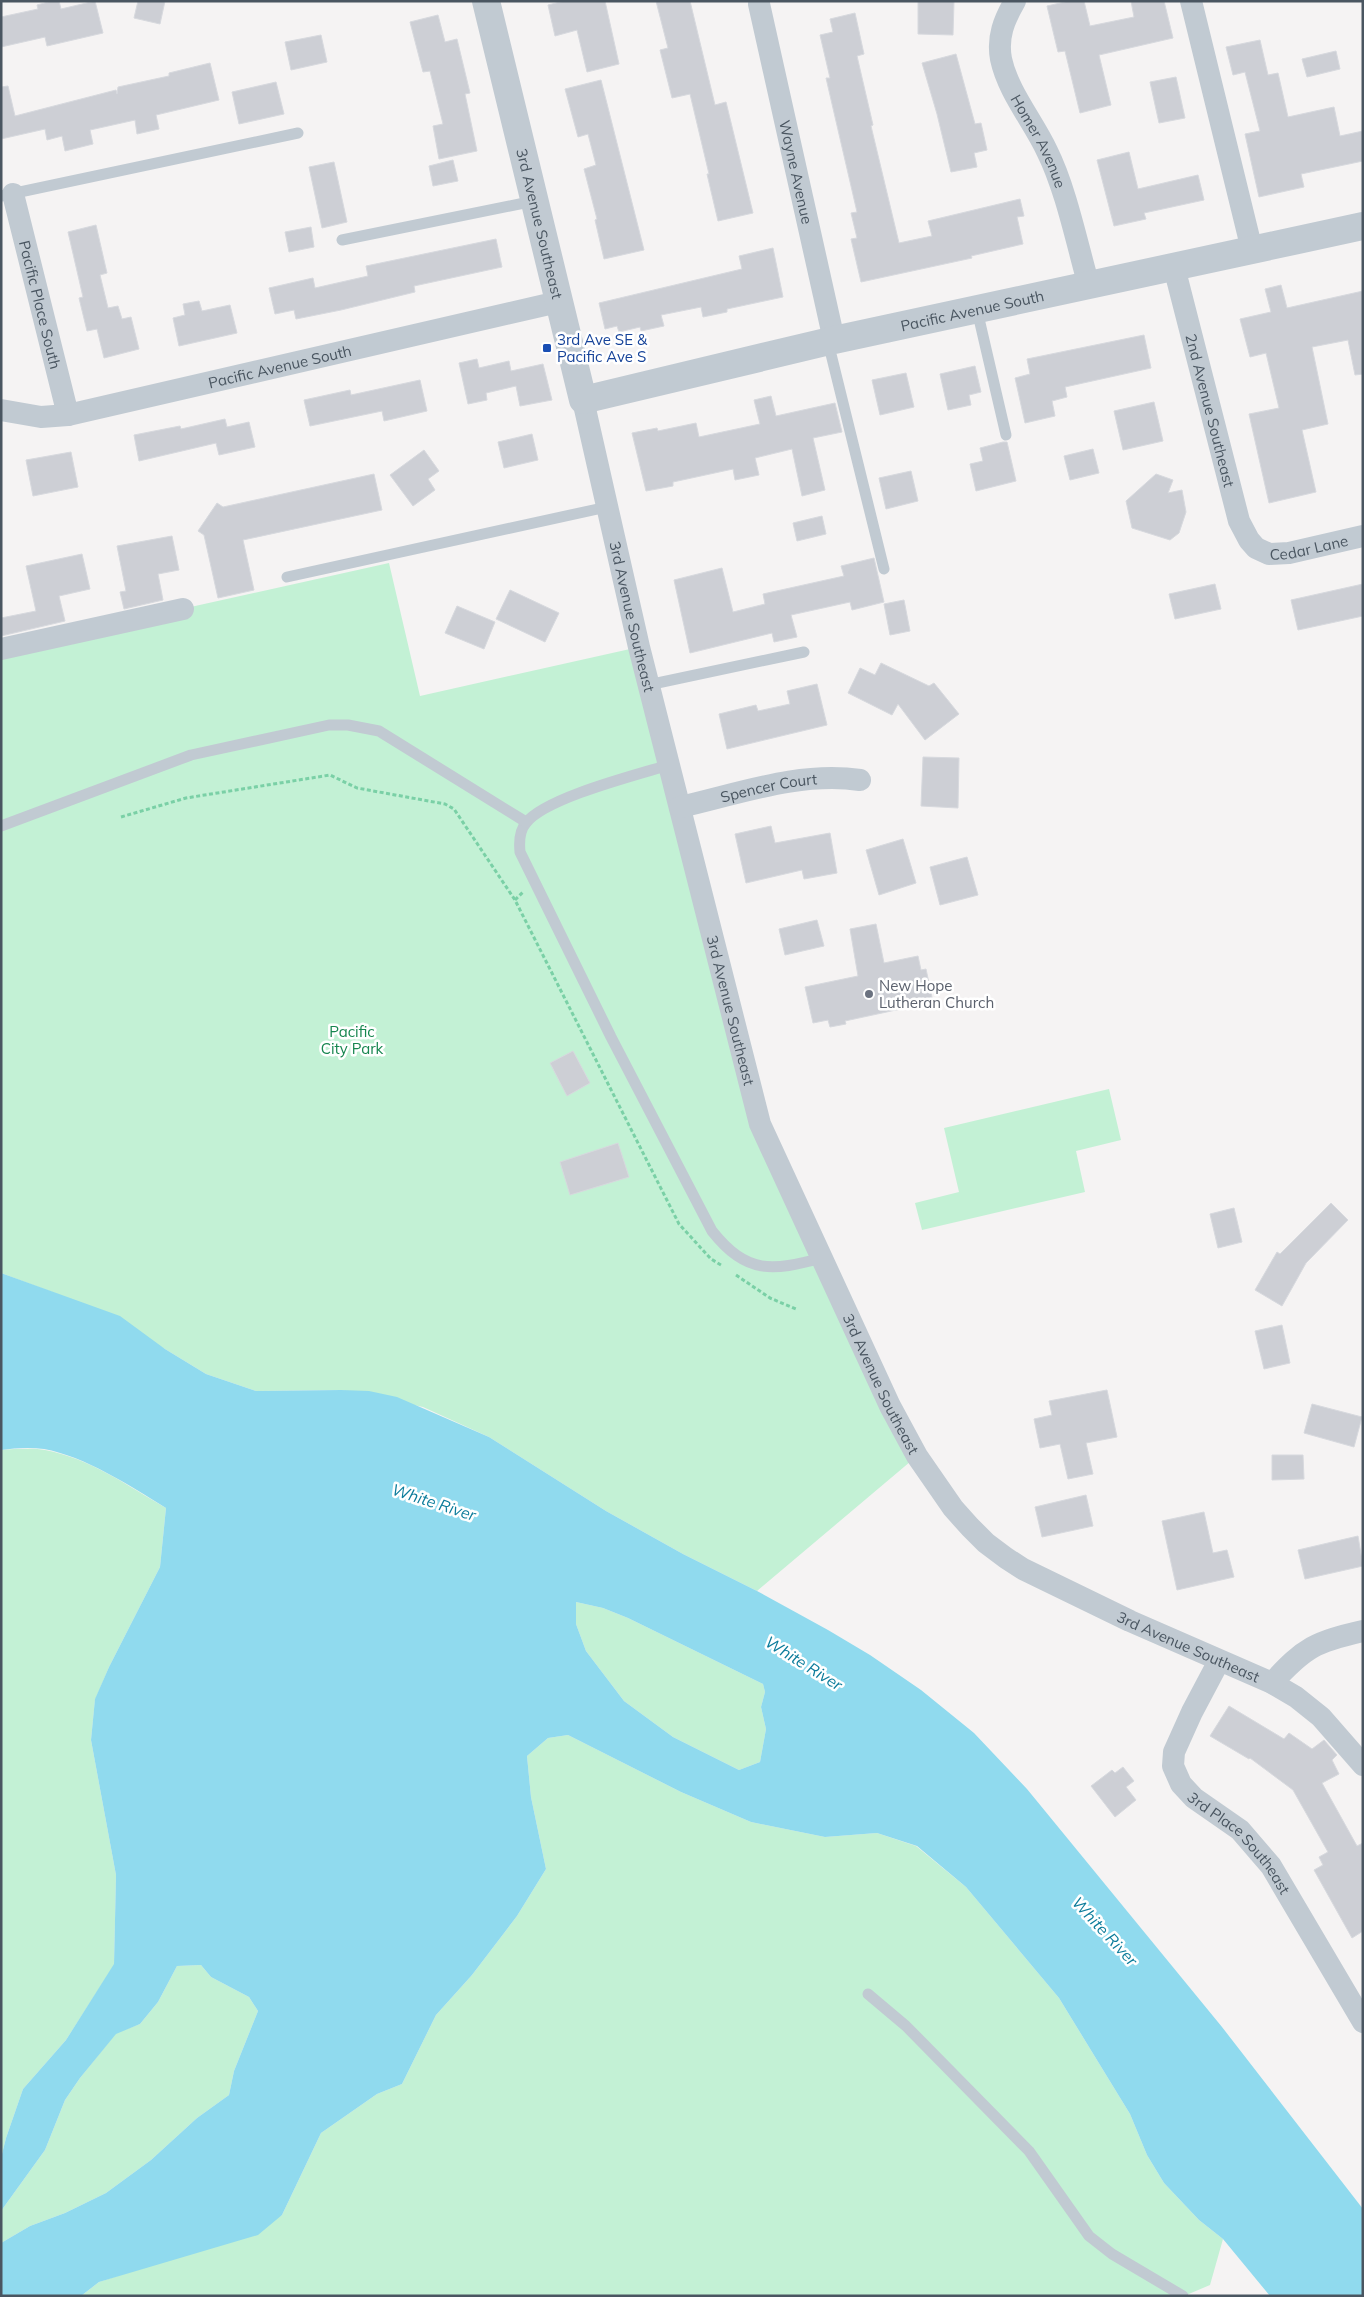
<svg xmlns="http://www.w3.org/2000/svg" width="1364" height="2297" font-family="Mulish,sans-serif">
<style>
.green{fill:#c3f1d5}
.water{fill:#90daee;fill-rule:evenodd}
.building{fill:#cdcfd5;stroke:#d7d9de}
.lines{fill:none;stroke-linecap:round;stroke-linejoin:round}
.path{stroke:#7ad0a6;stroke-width:3;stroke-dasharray:4 2.5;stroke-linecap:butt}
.service{stroke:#c1cad2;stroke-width:11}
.minor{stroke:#c1cad2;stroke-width:22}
.tertiary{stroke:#c1cad2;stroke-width:28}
.transit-dot{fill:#1a4fb4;stroke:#fff;stroke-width:2}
.worship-dot{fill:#6b7280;stroke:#fff;stroke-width:2}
.labels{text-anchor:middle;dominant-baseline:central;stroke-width:5;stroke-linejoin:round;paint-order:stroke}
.street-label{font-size:15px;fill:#4a5661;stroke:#fff}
.transit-label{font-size:15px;fill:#164399;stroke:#fff;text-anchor:start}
.worship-label{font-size:15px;fill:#5b616d;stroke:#fff;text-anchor:start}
.park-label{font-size:15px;fill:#17864f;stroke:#fff}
.water-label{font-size:16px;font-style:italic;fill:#0c7c9b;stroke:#fff}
</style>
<rect width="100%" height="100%" fill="#f5f3f3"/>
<g class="green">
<path d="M 389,563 L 420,696 L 639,647 L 760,1124 L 917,1456 L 757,1591 L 683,1554 L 606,1511 L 489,1437 L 423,1407 L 341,1390 L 256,1391 L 206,1374 L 165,1349 L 60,1295 L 1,1273 L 1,649 Z"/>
<path d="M 1109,1089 L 1121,1140 L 1076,1151 L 1085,1192 L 922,1230 L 915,1203 L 959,1192 L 944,1128 Z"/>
<path d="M 14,1449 C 24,1449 35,1448 45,1450 C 89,1458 128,1486 166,1508 L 160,1567 L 109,1667 L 95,1700 L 91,1740 L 116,1875 L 114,1965 L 66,2040 L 23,2089 L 6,2138 L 1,2158 L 1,1450 Z"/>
<path d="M 576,1602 L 603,1608 L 628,1618 L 763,1684 L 765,1692 L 761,1707 L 766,1729 L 760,1762 L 739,1770 L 673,1737 L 624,1701 L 586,1651 L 576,1624 Z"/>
<path d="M 568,1735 L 681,1792 L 751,1822 L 825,1837 L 877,1833 L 916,1846 L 966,1887 L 1059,1998 L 1130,2114 L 1147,2155 L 1164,2183 L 1199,2220 L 1223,2239 L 1210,2285 L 1184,2296 L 81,2296 L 99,2282 L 145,2267 L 282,2215 L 321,2133 L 377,2094 L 402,2084 L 436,2015 L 472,1975 L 517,1916 L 546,1869 L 531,1797 L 527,1756 L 548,1738 Z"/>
<path d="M 201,1965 L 211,1977 L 249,1997 L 258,2011 L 234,2071 L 229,2095 L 197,2118 L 151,2160 L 106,2193 L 65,2213 L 30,2226 L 1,2243 L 1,2211 L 45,2150 L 65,2100 L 80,2078 L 116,2033 L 140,2024 L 158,2002 L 177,1966 Z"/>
</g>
<path class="water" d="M 1,1273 L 120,1316 L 165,1349 L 206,1374 L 256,1391 L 341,1390 L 369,1391 L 397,1397 L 489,1437 L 606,1511 L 683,1554 L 757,1591 L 828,1630 L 870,1655 L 921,1690 L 974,1733 L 1027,1789 L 1222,2027 L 1363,2209 L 1363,2296 L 1270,2296 L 1223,2239 L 1199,2220 L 1164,2183 L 1147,2155 L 1130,2114 L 1059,1998 L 966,1887 L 917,1846 L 877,1833 L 825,1837 L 751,1822 L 681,1792 L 568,1735 L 548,1738 L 527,1756 L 531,1797 L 546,1869 L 517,1916 L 472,1975 L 436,2015 L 402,2084 L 377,2094 L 321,2133 L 282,2215 L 258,2235 L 99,2282 L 81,2296 L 1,2296 L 1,2243 L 30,2226 L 65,2213 L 106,2193 L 151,2160 L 197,2118 L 229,2095 L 234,2071 L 258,2011 L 249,1997 L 211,1977 L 201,1965 L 177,1966 L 158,2002 L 140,2024 L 116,2034 L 80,2078 L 65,2100 L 45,2150 L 1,2211 L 1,2158 L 6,2138 L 23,2089 L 66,2040 L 114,1964 L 116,1875 L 91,1740 L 95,1699 L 109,1667 L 160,1567 L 166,1508 C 131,1486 84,1456 44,1449 C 30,1447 15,1448 1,1450 ZM 576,1602 L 603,1608 L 628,1618 L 763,1684 L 765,1692 L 761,1707 L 766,1729 L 760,1762 L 739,1770 L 673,1737 L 624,1701 L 586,1651 L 576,1624 Z"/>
<g class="building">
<path d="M 52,1 L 59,1 L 61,9 L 95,1 L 103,33 L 47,46 L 45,37 L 1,47 L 1,17 L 38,9 L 37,5 Z"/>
<path d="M 138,1 L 165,1 L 160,24 L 134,18 Z"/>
<path d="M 564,1 L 605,1 L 619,64 L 587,72 L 577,30 L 555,36 L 548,5 Z"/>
<path d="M 656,1 L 690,1 L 715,105 L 726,102 L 753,213 L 718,221 L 707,174 L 709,174 L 690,94 L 672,98 L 660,50 L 668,48 Z"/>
<path d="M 918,1 L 954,1 L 953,35 L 918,34 Z"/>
<path d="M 1069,1 L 1084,1 L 1090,26 L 1134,17 L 1131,1 L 1164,1 L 1173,38 L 1099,55 L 1111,105 L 1080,113 L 1065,51 L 1058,52 L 1047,6 Z"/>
<path d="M 855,13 L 864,54 L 857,56 L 873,125 L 871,126 L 899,243 L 932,236 L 928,221 L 1020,199 L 1024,216 L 1017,217 L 1023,244 L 971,256 L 972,258 L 861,282 L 851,239 L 857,238 L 851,213 L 857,212 L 826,78 L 830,78 L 820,35 L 833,32 L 830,19 Z"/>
<path d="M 438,15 L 445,42 L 457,39 L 470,93 L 465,94 L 477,151 L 439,159 L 433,126 L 443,124 L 430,71 L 423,72 L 410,22 Z"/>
<path d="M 321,35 L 327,62 L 291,70 L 285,42 Z"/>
<path d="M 1260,40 L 1268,75 L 1278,73 L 1288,117 L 1334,107 L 1340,136 L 1363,131 L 1363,161 L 1301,174 L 1304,187 L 1259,197 L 1245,134 L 1260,131 L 1245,72 L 1233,75 L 1226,47 Z"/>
<path d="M 1336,51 L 1340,69 L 1307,77 L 1302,59 Z"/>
<path d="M 956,54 L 975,124 L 981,123 L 987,150 L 974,153 L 977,167 L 951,172 L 937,114 L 922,63 Z"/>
<path d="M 210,63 L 219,100 L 156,115 L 159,129 L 137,134 L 135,120 L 90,130 L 93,144 L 65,151 L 62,136 L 47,140 L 45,129 L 1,139 L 1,87 L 8,86 L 15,116 L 116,90 L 117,94 L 118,87 L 169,76 L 169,73 Z"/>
<path d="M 1176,77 L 1185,118 L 1159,123 L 1150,82 Z"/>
<path d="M 601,80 L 644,250 L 604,259 L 595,220 L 597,219 L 584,169 L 596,165 L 588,134 L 578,137 L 565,89 Z"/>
<path d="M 276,82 L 284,114 L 239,124 L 232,92 Z"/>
<path d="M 1129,152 L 1138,189 L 1198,175 L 1204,200 L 1144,213 L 1146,219 L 1114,226 L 1097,160 Z"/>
<path d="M 453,160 L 458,181 L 433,186 L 429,166 Z"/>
<path d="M 334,162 L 347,222 L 322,228 L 309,167 Z"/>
<path d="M 96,225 L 107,273 L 100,275 L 108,308 L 118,306 L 122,319 L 131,317 L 139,349 L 104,358 L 97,329 L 87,331 L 79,298 L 83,297 L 68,232 Z"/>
<path d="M 311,227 L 314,247 L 289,252 L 285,232 Z"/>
<path d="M 496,239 L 502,267 L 414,286 L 415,292 L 341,310 L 296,319 L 294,310 L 275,314 L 269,288 L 313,278 L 315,288 L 368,276 L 366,266 Z"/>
<path d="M 773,248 L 783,297 L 727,309 L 727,312 L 703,317 L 701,307 L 661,315 L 664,326 L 641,331 L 640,327 L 619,332 L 617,326 L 605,329 L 599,303 L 742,269 L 739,256 Z"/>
<path d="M 1281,285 L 1287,308 L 1363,291 L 1363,374 L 1355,375 L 1348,340 L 1312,347 L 1328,424 L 1302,430 L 1316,492 L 1269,503 L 1249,414 L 1279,408 L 1266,353 L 1250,357 L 1240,319 L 1271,312 L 1265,289 Z"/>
<path d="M 199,301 L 202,311 L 230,305 L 237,333 L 179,346 L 173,318 L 185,315 L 183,304 Z"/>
<path d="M 1144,335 L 1151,368 L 1065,387 L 1067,397 L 1052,401 L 1055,416 L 1025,423 L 1015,378 L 1030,374 L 1027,359 Z"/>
<path d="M 477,359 L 479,368 L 509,361 L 511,371 L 543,364 L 552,400 L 520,406 L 516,386 L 486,393 L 487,400 L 468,404 L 459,363 Z"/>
<path d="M 975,366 L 981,392 L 969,395 L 971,405 L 948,410 L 940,374 Z"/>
<path d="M 906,373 L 914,407 L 880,415 L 872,380 Z"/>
<path d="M 420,380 L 427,411 L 384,421 L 382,411 L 310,426 L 304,400 L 350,390 L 351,395 Z"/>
<path d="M 771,396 L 776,416 L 835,403 L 842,432 L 813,438 L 825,490 L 802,496 L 792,449 L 755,458 L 759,475 L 735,480 L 733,469 L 673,482 L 673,486 L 646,491 L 632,433 L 657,428 L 658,431 L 696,423 L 699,437 L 760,424 L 754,400 Z"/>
<path d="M 1154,402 L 1163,441 L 1123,450 L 1114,411 Z"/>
<path d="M 225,419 L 227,427 L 249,422 L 255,447 L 219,455 L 216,443 L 139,461 L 134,435 L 180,426 L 181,429 Z"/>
<path d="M 532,434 L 538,460 L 504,468 L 498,442 Z"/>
<path d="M 1003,442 L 1007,442 L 1016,481 L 976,491 L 970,464 L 983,461 L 980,448 Z"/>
<path d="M 1093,449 L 1099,473 L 1070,480 L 1064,456 Z"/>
<path d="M 424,450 L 439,471 L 428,479 L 435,490 L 413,506 L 390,475 Z"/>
<path d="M 71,452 L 78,487 L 33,496 L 26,460 Z"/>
<path d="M 911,471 L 918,501 L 886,509 L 879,478 Z"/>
<path d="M 374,474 L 382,510 L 243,540 L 254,590 L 218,598 L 204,535 L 198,531 L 217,503 L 223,507 Z"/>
<path d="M 1156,474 L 1173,480 L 1168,493 L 1182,490 L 1186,512 L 1179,533 L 1170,540 L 1132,528 L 1126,501 Z"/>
<path d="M 822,516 L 826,534 L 797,541 L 793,523 Z"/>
<path d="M 172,536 L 179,570 L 158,574 L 163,600 L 124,609 L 120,592 L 126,591 L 117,546 Z"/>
<path d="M 82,554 L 90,589 L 59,596 L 65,621 L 1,636 L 1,618 L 36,611 L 26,566 Z"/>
<path d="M 874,558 L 884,602 L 852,610 L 850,602 L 791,615 L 797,637 L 774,642 L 772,633 L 690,653 L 674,580 L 722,568 L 733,612 L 765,604 L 763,594 L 844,576 L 841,566 Z"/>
<path d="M 1215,584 L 1221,609 L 1175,619 L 1169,594 Z"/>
<path d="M 1363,584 L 1363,616 L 1298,630 L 1291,600 Z"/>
<path d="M 510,590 L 559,613 L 545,642 L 496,619 Z"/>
<path d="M 904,600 L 910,631 L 890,635 L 884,604 Z"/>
<path d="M 457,606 L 495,622 L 484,649 L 445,633 Z"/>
<path d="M 881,663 L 929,686 L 934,683 L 959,714 L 925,740 L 898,704 L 892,715 L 848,693 L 860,668 L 875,675 Z"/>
<path d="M 817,684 L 827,725 L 727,749 L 719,714 L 756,705 L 758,711 L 790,704 L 787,691 Z"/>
<path d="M 923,757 L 959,758 L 958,808 L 921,806 Z"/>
<path d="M 771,826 L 775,843 L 830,833 L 837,873 L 804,879 L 802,870 L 746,883 L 735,834 Z"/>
<path d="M 903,839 L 916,883 L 879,895 L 866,850 Z"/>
<path d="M 967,857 L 978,895 L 940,905 L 930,867 Z"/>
<path d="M 817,920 L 824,946 L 785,955 L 779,929 Z"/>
<path d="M 876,924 L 884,963 L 918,956 L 921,970 L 926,969 L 933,1002 L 845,1021 L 846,1024 L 830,1027 L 828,1020 L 813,1023 L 805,987 L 858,976 L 850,929 Z"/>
<path d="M 573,1051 L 590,1083 L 567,1096 L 550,1063 Z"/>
<path d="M 618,1143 L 629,1177 L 570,1195 L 560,1162 Z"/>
<path d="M 1331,1203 L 1348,1220 L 1306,1263 L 1282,1306 L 1255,1290 L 1277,1252 L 1280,1254 Z"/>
<path d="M 1234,1208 L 1242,1242 L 1218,1248 L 1210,1214 Z"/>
<path d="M 1282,1325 L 1290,1363 L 1264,1369 L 1255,1331 Z"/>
<path d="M 1107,1390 L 1117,1437 L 1086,1443 L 1093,1474 L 1068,1479 L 1060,1444 L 1040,1448 L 1034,1419 L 1052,1415 L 1049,1401 Z"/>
<path d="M 1312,1404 L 1362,1417 L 1354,1447 L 1304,1433 Z"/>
<path d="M 1272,1455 L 1303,1455 L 1304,1479 L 1272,1480 Z"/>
<path d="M 1086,1495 L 1093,1526 L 1042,1537 L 1035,1507 Z"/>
<path d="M 1204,1512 L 1213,1553 L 1227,1550 L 1234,1577 L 1177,1590 L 1162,1521 Z"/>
<path d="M 1358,1536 L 1363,1566 L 1305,1579 L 1298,1550 Z"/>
<path d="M 1229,1706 L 1284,1739 L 1289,1733 L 1312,1749 L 1324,1740 L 1337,1755 L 1332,1760 L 1339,1774 L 1322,1783 L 1357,1846 L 1363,1843 L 1363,1931 L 1352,1938 L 1314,1870 L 1323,1865 L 1319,1857 L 1328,1852 L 1293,1790 L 1250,1758 L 1249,1759 L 1210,1736 Z"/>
<path d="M 1123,1767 L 1134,1781 L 1126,1787 L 1136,1800 L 1115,1817 L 1091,1786 L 1112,1770 L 1115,1773 Z"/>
</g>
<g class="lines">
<g class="path">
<path d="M 121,817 L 186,798 L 330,775 L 357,788 L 445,804 L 454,809 L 515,900 L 679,1224 L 711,1259 L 721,1265"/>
<path d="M 515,900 L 524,891"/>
<path d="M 736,1275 L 770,1298 L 796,1309"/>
</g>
<g class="service">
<path d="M 1,196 L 298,133"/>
<path d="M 342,240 L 534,201"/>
<path d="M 977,310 L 1006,435"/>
<path d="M 828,342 L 884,569"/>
<path d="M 287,577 L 607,507"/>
<path d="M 648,685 L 804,652"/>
<path d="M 669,765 C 636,775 545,798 526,823 C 519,831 519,842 520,852 L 611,1037 L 712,1231 C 747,1275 772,1271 822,1258"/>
<path d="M 1,826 L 191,755 L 329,725 L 348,725 L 379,731 L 526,822"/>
<path d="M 868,1994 L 906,2026 L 1029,2151 L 1089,2236 L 1112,2254 L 1183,2296"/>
</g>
<g class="minor">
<path id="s1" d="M 1015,1 C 1004,20 997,37 1001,59 C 1008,92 1033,121 1047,151 C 1066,189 1077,244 1089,286"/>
<path d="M 1191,1 L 1252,250"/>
<path id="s2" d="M 759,4 L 834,340"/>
<path id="s3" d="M 13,194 L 68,415"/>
<path id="s4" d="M 1174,267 L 1239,521 L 1249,540 L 1256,548 L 1269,554 L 1289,553 L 1363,536"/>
<path id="s5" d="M 583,400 L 639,647 L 760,1124 L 890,1406 L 917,1456 L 953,1508 L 970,1527 L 986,1543 L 1006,1558 L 1023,1569 L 1130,1621 L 1272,1683 L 1296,1697 L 1321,1717 L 1363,1765"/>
<path id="s6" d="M 1,410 L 41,417 L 68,415 L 558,302"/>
<path d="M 1,649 L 183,609"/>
<path id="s7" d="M 680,807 C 738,794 800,771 860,780"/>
<path id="s8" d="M 1219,1661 L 1192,1712 L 1174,1752 L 1173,1766 L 1181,1784 L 1194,1798 L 1240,1830 L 1271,1866 L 1363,2022"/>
<path d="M 1272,1683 C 1305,1647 1315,1642 1363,1631"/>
</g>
<path class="tertiary" id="s9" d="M 486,1 L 583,400 L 834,340 L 1363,226"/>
</g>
<rect class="transit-dot" x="542" y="343" width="10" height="10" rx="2.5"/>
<circle class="worship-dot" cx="869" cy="994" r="5"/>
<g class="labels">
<g class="street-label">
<text stroke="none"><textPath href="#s1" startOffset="152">Homer Avenue</textPath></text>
<text stroke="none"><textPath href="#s2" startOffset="172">Wayne Avenue</textPath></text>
<text stroke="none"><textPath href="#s9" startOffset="229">3rd Avenue Southeast</textPath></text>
<text stroke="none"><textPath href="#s3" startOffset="114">Pacific Place South</textPath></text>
<text stroke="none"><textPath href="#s9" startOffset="810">Pacific Avenue South</textPath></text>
<text stroke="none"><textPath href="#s6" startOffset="285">Pacific Avenue South</textPath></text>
<text stroke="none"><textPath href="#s4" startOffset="148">2nd Avenue Southeast</textPath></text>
<text stroke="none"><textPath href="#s4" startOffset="349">Cedar Lane</textPath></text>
<text stroke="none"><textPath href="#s5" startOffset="222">3rd Avenue Southeast</textPath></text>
<text stroke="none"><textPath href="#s7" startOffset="91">Spencer Court</textPath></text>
<text stroke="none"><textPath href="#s5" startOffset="628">3rd Avenue Southeast</textPath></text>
<text stroke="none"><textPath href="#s5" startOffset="1032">3rd Avenue Southeast</textPath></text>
<text stroke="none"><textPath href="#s5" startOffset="1452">3rd Avenue Southeast</textPath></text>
<text stroke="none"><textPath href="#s8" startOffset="219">3rd Place Southeast</textPath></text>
</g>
<g class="transit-label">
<text x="557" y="339">3rd Ave SE &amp;<tspan x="557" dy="17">Pacific Ave S</tspan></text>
</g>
<g class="worship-label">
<text x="879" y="985">New Hope<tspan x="879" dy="17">Lutheran Church</tspan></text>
</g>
<g class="park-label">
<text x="352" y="1031">Pacific<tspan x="352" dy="17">City Park</tspan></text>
</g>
<g class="water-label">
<text transform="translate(434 1502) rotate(18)">White River</text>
<text transform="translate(804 1663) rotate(32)">White River</text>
<text transform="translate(1105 1931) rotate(47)">White River</text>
</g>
</g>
<rect width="1364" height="2297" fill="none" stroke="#4a5661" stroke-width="5"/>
</svg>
